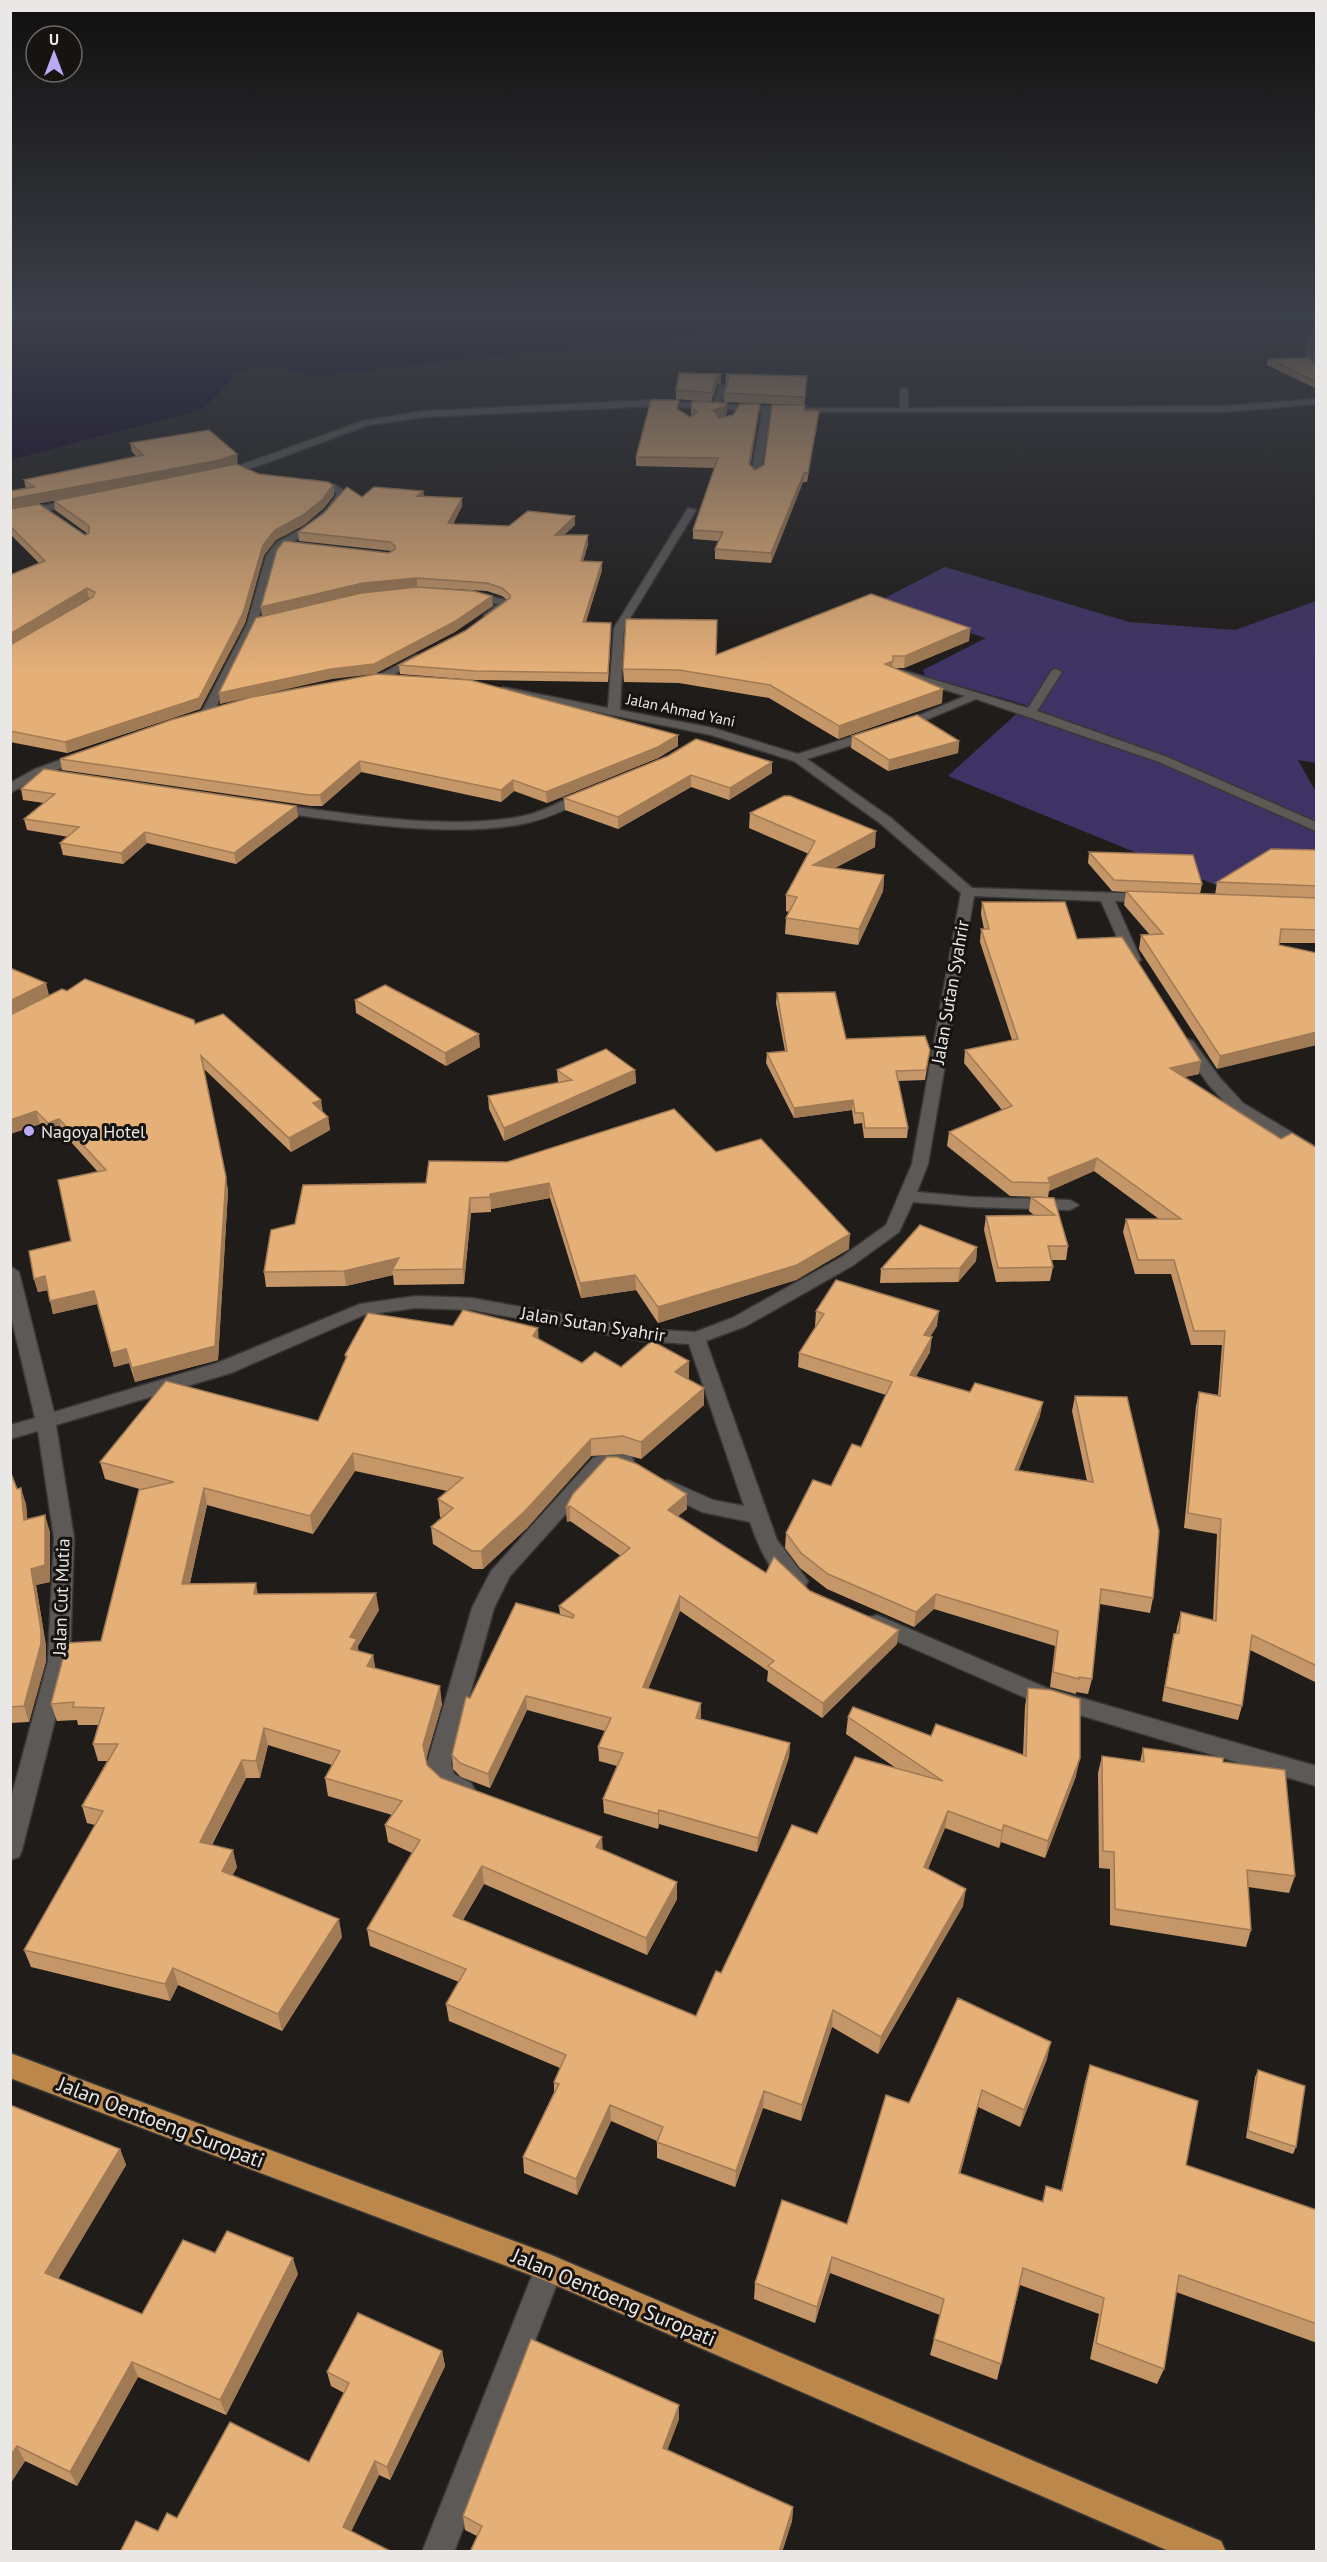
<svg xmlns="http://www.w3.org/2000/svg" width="1327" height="2562" font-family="'PT Sans',sans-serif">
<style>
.green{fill:#3f3365}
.water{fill:#0c0024}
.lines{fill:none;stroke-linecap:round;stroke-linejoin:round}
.minor-casing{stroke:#3a3836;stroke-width:3}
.major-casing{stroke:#3a3836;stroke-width:3}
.minor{fill:#5c5956;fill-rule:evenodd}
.major{fill:#bb874b;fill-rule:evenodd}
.wall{fill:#c59667;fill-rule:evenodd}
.shaded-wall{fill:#a07a54}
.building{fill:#e5af78;stroke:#a07a54;stroke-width:1.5}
.poi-dot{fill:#baaaf6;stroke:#161311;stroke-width:2}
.labels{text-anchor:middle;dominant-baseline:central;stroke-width:6;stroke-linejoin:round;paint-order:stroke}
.far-street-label{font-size:15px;fill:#eae8e6;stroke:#161311}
.street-label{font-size:18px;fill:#eae8e6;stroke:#161311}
.poi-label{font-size:18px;fill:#eae8e6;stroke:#161311;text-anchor:start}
.near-street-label{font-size:21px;fill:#eae8e6;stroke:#161311}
</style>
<rect width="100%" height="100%" fill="#1f1c1a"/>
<path class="green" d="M 945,567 L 1129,622 L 1235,630 L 1316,601 L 1316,763 L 1298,760 L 1316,792 L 1316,855 L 1223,888 L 948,776 L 1026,705 L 925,676 L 923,670 L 986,638 L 875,603 Z"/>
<path class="water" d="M 11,313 L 1042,313 L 885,334 L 702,333 L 310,377 C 285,364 260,365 232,373 L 235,377 L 203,409 L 11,460 Z"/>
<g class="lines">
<g class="minor-casing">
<g id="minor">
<path d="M 1316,329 L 1316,371 C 1303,363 1303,337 1316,329 Z"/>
<path d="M 720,384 L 727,386 L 721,404 L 801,408 L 900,408 L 900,389 L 904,387 L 908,389 L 908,408 L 1224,406 L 1316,399 L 1316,404 L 1224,412 L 770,412 L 761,474 L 756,477 L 751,474 L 762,411 L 654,406 L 424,417 L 368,425 L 261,465 L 221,477 L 216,474 L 363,421 L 424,411 L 654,400 L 713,404 Z"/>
<path d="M 311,480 L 336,485 L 347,493 L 332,514 L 311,531 L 285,546 L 276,557 L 257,624 L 213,713 L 203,715 L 201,713 L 247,624 L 266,556 L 277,542 L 305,527 L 326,510 L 337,494 L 330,489 L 308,485 L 306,483 Z"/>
<path d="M 77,500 L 80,501 L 80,505 L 10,517 L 10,511 Z"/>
<path d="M 688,508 L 696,510 L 624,628 L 620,710 L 713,728 L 798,754 L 870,731 L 878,731 L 878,737 L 807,759 L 891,818 L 972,888 L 1150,894 L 1157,898 L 1150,902 L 1115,901 L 1141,960 L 1134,964 L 1127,960 L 1101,901 L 974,896 L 928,1164 L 917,1192 L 972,1197 L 1070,1200 L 1079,1205 L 1070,1210 L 972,1207 L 913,1202 L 899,1232 L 852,1266 L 746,1326 L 706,1341 L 777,1540 L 808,1581 L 805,1587 L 797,1589 C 772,1581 758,1545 750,1522 L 702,1512 L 661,1492 L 658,1487 L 661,1482 L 668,1480 L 713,1500 L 744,1506 L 689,1344 L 643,1341 L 472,1310 L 416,1308 L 364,1315 L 231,1373 L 56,1425 L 74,1538 L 70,1661 L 22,1850 L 19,1857 L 10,1860 L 10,1802 L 48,1661 L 54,1538 L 38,1431 L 10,1439 L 10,1425 L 35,1418 L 10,1312 L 10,1266 L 19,1272 L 54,1412 L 217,1363 L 360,1304 L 416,1296 L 472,1298 L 643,1329 L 695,1332 L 732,1318 L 840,1258 L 886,1225 L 912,1164 L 961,893 L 881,824 L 794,761 L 711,735 L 503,693 L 497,690 L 503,687 L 608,708 L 614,628 Z"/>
<path d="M 468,591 L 506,600 L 509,605 L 492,619 L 484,619 L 484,615 L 498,604 L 464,596 L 463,594 Z"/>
<path d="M 416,655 L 426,657 L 382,681 L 372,679 Z"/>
<path d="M 1056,669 L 1062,672 L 1037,711 L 1167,757 L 1316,822 L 1316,831 L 1159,762 L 976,699 L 904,729 L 894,726 L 965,696 L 894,674 L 894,670 L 902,670 L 1028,708 L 1052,670 Z"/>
<path d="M 82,752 L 88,756 L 86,759 L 43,775 L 10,793 L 10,783 L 35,769 Z"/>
<path d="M 587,791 L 593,795 L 591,798 C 570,807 550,818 527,823 C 456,839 348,822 275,812 L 269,808 L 275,804 C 347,814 452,831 523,816 C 546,812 565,797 587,791 Z"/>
<path d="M 1188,1039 L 1193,1041 L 1220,1078 L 1243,1103 L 1316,1147 L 1316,1159 L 1231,1109 L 1208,1084 L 1180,1044 Z"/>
<path d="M 615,1452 L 631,1456 L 634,1461 L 631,1466 L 607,1468 L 510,1576 L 494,1608 L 451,1763 L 454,1774 L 471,1783 L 475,1790 L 471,1797 C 449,1805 429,1785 427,1763 L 472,1608 L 491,1571 L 593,1458 Z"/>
<path d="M 877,1615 L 1047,1688 L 1316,1766 L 1316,1786 L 1033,1701 L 869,1629 L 866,1623 L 869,1617 Z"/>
<path d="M 549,2254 L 559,2258 L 563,2268 L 454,2552 L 422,2552 L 539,2258 Z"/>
</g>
</g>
<g class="major-casing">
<path id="major" d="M 10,2053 L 549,2254 L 1221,2541 L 1226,2552 L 1171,2552 L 546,2281 L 10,2078 Z"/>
</g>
<use href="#minor" class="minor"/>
<use href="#major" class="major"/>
</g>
<g class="wall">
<path d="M 1268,359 L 1317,366 L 1317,389 L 1267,365 Z"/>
<path d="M 721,374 L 721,383 L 717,385 L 711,402 L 676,399 L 676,390 Z"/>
<path d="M 726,374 L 807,376 L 804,410 L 819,411 L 818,420 L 807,482 L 803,482 L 771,563 L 715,559 L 715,549 L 719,541 L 693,539 L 693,530 L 715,468 L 636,466 L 636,457 L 679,410 L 690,417 L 692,416 L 691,415 L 691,406 L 727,403 L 727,412 L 725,416 L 718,418 L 719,418 L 733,415 L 760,404 L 759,413 L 750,465 L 755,470 L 764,465 L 799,405 L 724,402 L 724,393 L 727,385 L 725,383 Z"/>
<path d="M 130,443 L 238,463 L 234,464 L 259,474 L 333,485 L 334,495 L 324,508 L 304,525 L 276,540 L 264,555 L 245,623 L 200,709 L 67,753 L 10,742 L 10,575 L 39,563 L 10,534 L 10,509 L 85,535 L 88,534 L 55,510 L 54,501 L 62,499 L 10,509 L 26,489 L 24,480 L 137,457 L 132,452 ZM 89,598 L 90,599 L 47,624 Z"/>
<path d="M 423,491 L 424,497 L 462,506 L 453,524 L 509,526 L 575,516 L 575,525 L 564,535 L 588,544 L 583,561 L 602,570 L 586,622 L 611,623 L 608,682 L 475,680 L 400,674 L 399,665 L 465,631 L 507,600 L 502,596 L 487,591 L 417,587 L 364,592 L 262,616 L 261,607 L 392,551 L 299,541 L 298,532 L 362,497 Z"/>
<path d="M 970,628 L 969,641 L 904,668 L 894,668 L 942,703 L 838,739 L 769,698 L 679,683 L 624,682 L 623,669 L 716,655 Z"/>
<path d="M 852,736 L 959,741 L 958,753 L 888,771 L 851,748 Z"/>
<path d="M 678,746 L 658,758 L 547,803 L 514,791 L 501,802 L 361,772 L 322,806 L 311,806 L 62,770 L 60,759 Z"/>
<path d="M 668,756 L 772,773 L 729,800 L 691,787 L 618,829 L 565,810 L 564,798 Z"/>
<path d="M 21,789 L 296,806 L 298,817 L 236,864 L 147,843 L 123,864 L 63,855 L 60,843 L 69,837 L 27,830 L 24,819 L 44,803 L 23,800 Z"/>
<path d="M 750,813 L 875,847 L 835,868 L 884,875 L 883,891 L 858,945 L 785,934 L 786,918 L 789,912 L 786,911 L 786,895 L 809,854 L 749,828 Z"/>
<path d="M 1317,850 L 1317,943 L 1280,943 L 1217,1069 L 1139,949 L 1141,935 L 1150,935 L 1124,905 L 1126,892 L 1112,891 L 1088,863 L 1089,852 L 1202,884 L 1200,894 L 1215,895 L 1217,882 Z"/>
<path d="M 982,902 L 1077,939 L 1199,1074 L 1184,1077 L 1281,1139 L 1317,1148 L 1317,1683 L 1250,1650 L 1242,1706 L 1238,1720 L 1162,1701 L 1171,1648 L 1174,1634 L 1176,1634 L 1177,1627 L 1181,1612 L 1213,1620 L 1217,1534 L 1184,1528 L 1196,1406 L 1199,1392 L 1218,1395 L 1222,1345 L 1191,1345 L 1171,1274 L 1135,1274 L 1123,1232 L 1126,1219 L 1159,1219 L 1094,1171 L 1049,1191 L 1048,1197 L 1010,1196 L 947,1146 L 949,1132 L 1002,1110 L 964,1063 L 965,1050 L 1012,1040 L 980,942 L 981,929 L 984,929 L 981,914 Z"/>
<path d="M 67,991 L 195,1024 L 323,1112 L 328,1117 L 330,1130 L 291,1152 L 204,1069 L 228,1191 L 218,1360 L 135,1382 L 129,1363 L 114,1367 L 97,1304 L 53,1314 L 48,1290 L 38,1292 L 34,1279 L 71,1241 L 98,1172 L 62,1132 L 51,1136 L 40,1124 L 10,1134 L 10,1015 Z"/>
<path d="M 777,993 L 846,1039 L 930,1050 L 925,1080 L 898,1081 L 908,1128 L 907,1138 L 864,1138 L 862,1123 L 854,1124 L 852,1110 L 794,1118 L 766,1063 L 767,1053 L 785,1051 L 776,1003 Z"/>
<path d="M 355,1000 L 480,1047 L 446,1066 L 356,1013 Z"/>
<path d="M 557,1070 L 635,1070 L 636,1083 L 504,1141 L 489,1109 L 488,1096 L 558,1083 Z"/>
<path d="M 716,1152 L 849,1249 L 796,1280 L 658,1323 L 636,1290 L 581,1298 L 550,1198 L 491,1209 L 491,1212 L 471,1213 L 464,1284 L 394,1285 L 393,1275 L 346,1286 L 266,1287 L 264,1272 L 295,1224 L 426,1183 L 507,1162 Z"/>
<path d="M 1031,1197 L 1054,1198 L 1068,1246 L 1066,1260 L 1051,1260 L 1053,1267 L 1050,1281 L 996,1282 L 984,1230 L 986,1216 L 1035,1216 L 1029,1211 Z"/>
<path d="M 977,1247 L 976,1261 L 958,1282 L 880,1283 L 881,1269 Z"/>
<path d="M 816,1311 L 937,1326 L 930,1336 L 930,1352 L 916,1376 L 1040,1416 L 1018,1470 L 1087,1481 L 1072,1411 L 1075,1396 L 1153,1598 L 1150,1613 L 1100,1604 L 1092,1679 L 1088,1694 L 1076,1692 L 1076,1694 L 1050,1687 L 1055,1646 L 934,1609 L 914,1627 L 827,1589 L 800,1568 L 785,1548 L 786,1533 L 831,1486 L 861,1447 L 886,1395 L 798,1367 L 799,1353 L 816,1326 L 815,1326 Z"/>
<path d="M 538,1339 L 582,1363 L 621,1367 L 689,1361 L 689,1378 L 687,1379 L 704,1388 L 704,1405 L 641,1459 L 623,1454 L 591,1456 L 527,1528 L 483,1569 L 473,1569 L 433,1544 L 431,1527 L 442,1518 L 440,1517 L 438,1499 L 447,1491 L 355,1471 L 313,1534 L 207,1505 L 190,1583 L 258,1594 L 379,1610 L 358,1646 L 358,1651 L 373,1655 L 375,1668 L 442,1704 L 426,1759 L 427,1765 L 441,1778 L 602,1837 L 602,1850 L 677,1899 L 647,1955 L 484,1884 L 463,1920 L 696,2016 L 721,1973 L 817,1834 L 896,1768 L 846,1734 L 848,1717 L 931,1736 L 1023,1755 L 1025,1706 L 1028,1688 L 1076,1776 L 1045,1858 L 1001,1842 L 999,1848 L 945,1828 L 928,1869 L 963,1906 L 878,2054 L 832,2027 L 801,2121 L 763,2108 L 735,2187 L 657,2158 L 657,2141 L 611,2121 L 577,2195 L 524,2173 L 523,2157 L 554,2092 L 554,2082 L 560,2068 L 449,2021 L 446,2004 L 459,1982 L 370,1946 L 367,1929 L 412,1853 L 388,1842 L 385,1825 L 392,1815 L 328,1796 L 325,1778 L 332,1765 L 268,1745 L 260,1778 L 246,1778 L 212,1845 L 237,1867 L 232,1876 L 342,1937 L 282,2031 L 178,1985 L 170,2001 L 31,1967 L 24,1950 L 95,1825 L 87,1823 L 82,1806 L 107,1761 L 98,1761 L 93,1744 L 98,1725 L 78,1725 L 77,1720 L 57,1721 L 51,1704 L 101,1641 L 143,1490 L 105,1479 L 100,1462 L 318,1421 L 346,1360 L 345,1355 Z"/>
<path d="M 10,1471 L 17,1489 L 26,1504 L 27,1520 L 50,1532 L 50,1582 L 36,1585 L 46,1646 L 46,1661 L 29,1722 L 10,1723 Z"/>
<path d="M 573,1494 L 687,1509 L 678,1516 L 766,1573 L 810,1591 L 897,1644 L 822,1718 L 767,1681 L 768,1671 L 680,1611 L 648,1689 L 701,1717 L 700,1719 L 790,1743 L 789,1757 L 757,1852 L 659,1824 L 658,1829 L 604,1813 L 603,1799 L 617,1766 L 599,1761 L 598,1747 L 605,1731 L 527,1710 L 490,1788 L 461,1777 L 453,1769 L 452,1755 L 470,1698 L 560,1615 L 559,1606 L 621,1556 L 570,1521 L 567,1522 L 566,1507 Z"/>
<path d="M 1143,1748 L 1223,1762 L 1295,1876 L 1289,1893 L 1248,1887 L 1251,1930 L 1246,1947 L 1110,1925 L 1110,1869 L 1099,1868 L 1098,1773 L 1102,1756 L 1140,1762 Z"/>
<path d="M 1047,2059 L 1020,2127 L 978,2107 L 960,2174 L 1042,2202 L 1046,2186 L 1061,2191 L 1085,2082 L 1090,2065 L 1186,2165 L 1317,2210 L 1317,2343 L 1176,2292 L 1164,2369 L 1157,2384 L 1090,2359 L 1099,2314 L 1020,2285 L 997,2380 L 930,2355 L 940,2315 L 830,2273 L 815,2323 L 754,2299 L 755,2283 L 847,2224 L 909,2103 Z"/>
<path d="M 1258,2070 L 1296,2147 L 1293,2154 L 1246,2138 L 1255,2077 Z"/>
<path d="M 10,2105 L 120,2149 L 126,2165 L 58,2279 L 142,2314 L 215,2253 L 298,2274 L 226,2415 L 138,2377 L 77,2486 L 25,2461 L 10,2484 Z"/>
<path d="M 442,2351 L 445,2366 L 390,2480 L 379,2475 L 351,2531 L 158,2531 L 177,2518 L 309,2462 L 344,2393 L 331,2386 L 327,2372 Z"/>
<path d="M 679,2419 L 667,2450 L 793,2507 L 792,2521 L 782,2552 L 470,2552 L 477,2536 L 465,2530 L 463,2516 Z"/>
</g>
<g class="shaded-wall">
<path d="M 721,374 L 721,383 L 717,385 L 711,402 L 712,393 L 717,377 Z"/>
<path d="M 727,403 L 727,412 L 725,416 L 713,419 L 713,410 Z"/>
<path d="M 760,404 L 759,413 L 749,474 L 749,464 Z"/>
<path d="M 819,411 L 818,420 L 807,482 L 808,473 Z"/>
<path d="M 237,454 L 238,463 L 221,469 L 10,509 L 10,499 Z"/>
<path d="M 804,473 L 803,482 L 771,563 L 771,553 Z"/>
<path d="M 333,485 L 334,495 L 324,508 L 304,525 L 276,540 L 264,555 L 245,623 L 200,709 L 67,753 L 65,742 L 263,545 L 275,530 Z"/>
<path d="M 423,491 L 424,499 L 417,496 Z"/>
<path d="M 462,498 L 462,506 L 449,532 L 448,523 Z"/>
<path d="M 575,516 L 575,525 L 555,543 L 555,535 Z"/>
<path d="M 588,535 L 588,544 L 581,569 L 581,561 Z"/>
<path d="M 602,562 L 602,570 L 583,630 L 583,622 Z"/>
<path d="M 417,578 L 417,587 L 364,592 L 262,616 L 261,607 L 363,583 Z"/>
<path d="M 87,588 L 89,598 L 10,646 L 10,634 Z"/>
<path d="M 492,596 L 493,606 L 455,632 L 375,674 L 332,679 L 220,704 L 219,693 Z"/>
<path d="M 611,623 L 611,631 L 608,682 L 608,673 Z"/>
<path d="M 970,628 L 969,641 L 904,668 L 905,656 Z"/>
<path d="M 893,656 L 892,674 L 885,664 Z"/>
<path d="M 943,689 L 942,703 L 838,739 L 839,726 Z"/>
<path d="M 678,735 L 678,746 L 658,758 L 547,803 L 546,792 Z"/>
<path d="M 959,741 L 958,753 L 888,771 L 889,760 Z"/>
<path d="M 360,761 L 361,772 L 322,806 L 320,795 Z"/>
<path d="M 772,762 L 772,773 L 729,800 L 730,788 Z"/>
<path d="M 691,775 L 691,787 L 618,829 L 618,817 Z"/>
<path d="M 513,780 L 514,791 L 501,802 L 501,790 Z"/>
<path d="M 296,806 L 298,817 L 236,864 L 234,853 Z"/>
<path d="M 876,831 L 875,847 L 812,880 L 813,865 Z"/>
<path d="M 145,832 L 147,843 L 123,864 L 121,853 Z"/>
<path d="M 884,875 L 883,891 L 858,945 L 859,929 Z"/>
<path d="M 46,983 L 49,995 L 10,1015 L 10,1001 Z"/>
<path d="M 1317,1032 L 1317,1045 L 1217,1069 L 1220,1056 Z"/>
<path d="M 479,1034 L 480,1047 L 446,1066 L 445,1053 Z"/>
<path d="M 1201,1061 L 1199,1074 L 1167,1081 L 1170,1068 Z"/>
<path d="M 635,1070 L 636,1083 L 504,1141 L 504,1128 Z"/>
<path d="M 321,1100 L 323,1113 L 313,1103 Z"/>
<path d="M 853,1100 L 852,1110 L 794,1118 L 794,1108 Z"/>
<path d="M 36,1111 L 40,1124 L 10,1134 L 10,1120 Z"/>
<path d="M 328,1117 L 330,1130 L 291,1152 L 289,1138 Z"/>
<path d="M 59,1119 L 62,1132 L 51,1136 L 48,1123 Z"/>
<path d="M 1097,1158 L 1094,1171 L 1049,1191 L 1050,1183 L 1048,1178 Z"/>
<path d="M 226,1177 L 228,1191 L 218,1360 L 135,1382 L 132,1368 Z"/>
<path d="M 549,1183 L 550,1198 L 491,1209 L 491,1212 L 490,1194 Z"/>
<path d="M 470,1198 L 471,1213 L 464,1284 L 463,1269 Z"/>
<path d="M 850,1234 L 849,1249 L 796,1280 L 658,1323 L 658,1307 Z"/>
<path d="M 977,1247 L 976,1261 L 958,1282 L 960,1268 Z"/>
<path d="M 399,1258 L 392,1270 L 393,1275 L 346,1286 L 344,1271 Z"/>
<path d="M 635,1275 L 636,1290 L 581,1298 L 580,1283 Z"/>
<path d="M 45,1276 L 48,1290 L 38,1292 L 34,1279 Z"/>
<path d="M 94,1291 L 97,1304 L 53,1314 L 50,1301 Z"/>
<path d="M 939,1311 L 937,1326 L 923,1349 L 924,1335 Z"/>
<path d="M 538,1328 L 539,1345 L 533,1336 Z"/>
<path d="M 932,1337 L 930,1352 L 909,1389 L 910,1375 Z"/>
<path d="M 126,1349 L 129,1363 L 114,1367 L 111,1353 Z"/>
<path d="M 689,1361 L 689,1378 L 674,1389 L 675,1372 Z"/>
<path d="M 704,1388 L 704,1405 L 641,1459 L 641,1442 Z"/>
<path d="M 1043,1402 L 1040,1416 L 1013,1485 L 1015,1470 Z"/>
<path d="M 591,1439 L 591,1456 L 527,1528 L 483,1569 L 481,1551 Z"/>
<path d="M 353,1453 L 355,1471 L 313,1534 L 310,1516 Z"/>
<path d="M 21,1488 L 26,1504 L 29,1537 L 24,1520 Z"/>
<path d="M 204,1488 L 207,1505 L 186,1601 L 182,1584 Z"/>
<path d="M 687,1494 L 687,1509 L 668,1524 L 668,1510 Z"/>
<path d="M 570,1506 L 570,1521 L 567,1522 L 566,1507 Z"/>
<path d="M 45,1515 L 50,1532 L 50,1582 L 36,1585 L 46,1646 L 46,1661 L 29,1722 L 24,1706 L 31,1569 Z"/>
<path d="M 256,1583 L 259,1601 L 254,1594 Z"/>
<path d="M 376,1593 L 379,1610 L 358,1646 L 359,1657 L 353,1666 L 350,1637 Z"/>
<path d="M 936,1594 L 934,1609 L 914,1627 L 916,1612 Z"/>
<path d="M 680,1596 L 680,1611 L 643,1702 L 643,1687 Z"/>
<path d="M 899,1630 L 897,1644 L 822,1718 L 823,1703 Z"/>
<path d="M 373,1655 L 376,1672 L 367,1666 Z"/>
<path d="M 440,1686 L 442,1704 L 425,1762 L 423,1745 Z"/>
<path d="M 526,1696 L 527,1710 L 490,1788 L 488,1774 Z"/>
<path d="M 701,1703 L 701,1717 L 695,1732 L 696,1718 Z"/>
<path d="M 264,1728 L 268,1745 L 260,1778 L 256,1761 Z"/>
<path d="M 790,1743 L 789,1757 L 757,1852 L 758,1838 Z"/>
<path d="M 1080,1758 L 1076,1776 L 1045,1858 L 1048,1841 Z"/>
<path d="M 242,1760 L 246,1778 L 204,1859 L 200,1842 Z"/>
<path d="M 659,1810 L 659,1824 L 658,1829 L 658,1814 Z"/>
<path d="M 948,1811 L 945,1828 L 921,1885 L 924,1867 Z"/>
<path d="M 1004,1825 L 1001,1842 L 999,1848 L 1002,1831 Z"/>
<path d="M 602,1837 L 603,1854 L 596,1847 Z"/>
<path d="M 233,1850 L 237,1867 L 226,1888 L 222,1871 Z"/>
<path d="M 482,1866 L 484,1884 L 455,1933 L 453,1916 Z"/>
<path d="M 677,1882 L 677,1899 L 647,1955 L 646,1938 Z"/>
<path d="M 966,1889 L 963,1906 L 878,2054 L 881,2037 Z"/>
<path d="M 339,1919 L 342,1937 L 282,2031 L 278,2014 Z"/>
<path d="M 173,1968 L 178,1985 L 170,2001 L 165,1984 Z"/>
<path d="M 833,2010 L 832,2027 L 801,2121 L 802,2105 Z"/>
<path d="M 1051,2042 L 1047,2059 L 1020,2127 L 1024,2110 Z"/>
<path d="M 982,2090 L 978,2107 L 956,2190 L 959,2173 Z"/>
<path d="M 764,2091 L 763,2108 L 735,2187 L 736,2171 Z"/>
<path d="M 610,2105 L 611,2121 L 577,2195 L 576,2179 Z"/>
<path d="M 120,2149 L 126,2165 L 52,2289 L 45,2273 Z"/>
<path d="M 832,2257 L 830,2273 L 815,2323 L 817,2307 Z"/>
<path d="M 293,2258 L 298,2274 L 226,2415 L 220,2400 Z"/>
<path d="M 442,2351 L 445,2366 L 390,2480 L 387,2467 Z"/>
<path d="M 132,2362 L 138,2377 L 77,2486 L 70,2472 Z"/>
<path d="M 679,2405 L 679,2419 L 663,2462 L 663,2448 Z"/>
<path d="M 17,2446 L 25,2461 L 10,2484 L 10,2457 Z"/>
<path d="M 375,2461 L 379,2475 L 347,2540 L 343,2527 Z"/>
<path d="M 793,2507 L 792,2521 L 782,2552 L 779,2552 Z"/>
</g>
<g class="building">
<path d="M 1308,358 L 1317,366 L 1317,382 L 1268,359 Z"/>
<path d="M 679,373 L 721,374 L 717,377 L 712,393 L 676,390 Z"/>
<path d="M 726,374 L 807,376 L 805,397 L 724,393 L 729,378 Z"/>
<path d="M 651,400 L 679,400 L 677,409 L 690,417 L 697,412 L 691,406 L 692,401 L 727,403 L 725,407 L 713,410 L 719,418 L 733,415 L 740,404 L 760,404 L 749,464 L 755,470 L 764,465 L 772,405 L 805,405 L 804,410 L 819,411 L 808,473 L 804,473 L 771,553 L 715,549 L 723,532 L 693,530 L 718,458 L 636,457 Z"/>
<path d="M 209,430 L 237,454 L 220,460 L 10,499 L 10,491 L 34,487 L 24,480 L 143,455 L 130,443 Z"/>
<path d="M 236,464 L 259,474 L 328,482 L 333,485 L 323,499 L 303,515 L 275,530 L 263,545 L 243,613 L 199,698 L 65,742 L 10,731 L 10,645 L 93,597 L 95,592 L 87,588 L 10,634 L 10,575 L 45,561 L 10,526 L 10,509 L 39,504 L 85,535 L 89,533 L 89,526 L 54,501 Z"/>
<path d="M 347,487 L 362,497 L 374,487 L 423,491 L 417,496 L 462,498 L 448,523 L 455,524 L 509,526 L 528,511 L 575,516 L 555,535 L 588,535 L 581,561 L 602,562 L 583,622 L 611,623 L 608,673 L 475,671 L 399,665 L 465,631 L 510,598 L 510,595 L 502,588 L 487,583 L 417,578 L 363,583 L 261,607 L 277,550 L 284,541 L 389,553 L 395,549 L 395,546 L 390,542 L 298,532 L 323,514 Z"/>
<path d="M 417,587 L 473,591 L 492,596 L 454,622 L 374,664 L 331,669 L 219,693 L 256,618 L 361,593 Z"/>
<path d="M 871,594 L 970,628 L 905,656 L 893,656 L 893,661 L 885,664 L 943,689 L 839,726 L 770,685 L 679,670 L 623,669 L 626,619 L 717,620 L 716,655 Z"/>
<path d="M 377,674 L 470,680 L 678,735 L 658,747 L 546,792 L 513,780 L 501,790 L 360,761 L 320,795 L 310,795 L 60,759 L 171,720 L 252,697 Z"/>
<path d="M 917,715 L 959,741 L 889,760 L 852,736 Z"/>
<path d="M 696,739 L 772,762 L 730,788 L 691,775 L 618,817 L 564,798 L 668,756 Z"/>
<path d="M 44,769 L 296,806 L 234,853 L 145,832 L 121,853 L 60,843 L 79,827 L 24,819 L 55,794 L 21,789 Z"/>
<path d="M 784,796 L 790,796 L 876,831 L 813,865 L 884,875 L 859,929 L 786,918 L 797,897 L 786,895 L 815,841 L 750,813 Z"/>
<path d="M 1271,849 L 1317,850 L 1317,886 L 1217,882 Z"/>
<path d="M 1089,852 L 1193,855 L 1202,884 L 1114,880 Z"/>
<path d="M 1126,891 L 1317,898 L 1317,930 L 1281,929 L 1279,945 L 1317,953 L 1317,1032 L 1220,1056 L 1141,935 L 1163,934 Z"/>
<path d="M 982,902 L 1065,902 L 1077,939 L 1122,937 L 1201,1061 L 1170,1068 L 1281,1139 L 1292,1133 L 1317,1148 L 1317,1666 L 1252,1635 L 1242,1706 L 1165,1687 L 1174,1634 L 1179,1633 L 1181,1612 L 1216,1621 L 1221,1519 L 1188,1513 L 1199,1392 L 1220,1396 L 1225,1331 L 1194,1331 L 1174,1260 L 1138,1260 L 1126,1219 L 1181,1219 L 1097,1158 L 1048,1178 L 1050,1183 L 1012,1182 L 949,1132 L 1012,1106 L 965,1050 L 1018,1039 L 981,929 L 989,929 Z"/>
<path d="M 10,968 L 46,983 L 10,1001 Z"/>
<path d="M 85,979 L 194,1020 L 195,1024 L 223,1014 L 321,1100 L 313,1103 L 328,1117 L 289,1138 L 201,1056 L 226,1177 L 215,1346 L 132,1368 L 126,1349 L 111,1353 L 94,1291 L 50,1301 L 45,1276 L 34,1279 L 29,1251 L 71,1241 L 58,1180 L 106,1170 L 59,1119 L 48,1123 L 36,1111 L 10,1120 L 10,1015 L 62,989 L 67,991 Z"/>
<path d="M 385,985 L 479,1034 L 445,1053 L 355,1000 Z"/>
<path d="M 835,992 L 846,1039 L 925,1036 L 930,1050 L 926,1070 L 896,1071 L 908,1128 L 865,1128 L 863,1113 L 855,1113 L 853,1100 L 794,1108 L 767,1053 L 787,1051 L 777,993 Z"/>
<path d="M 606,1049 L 635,1070 L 504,1128 L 488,1096 L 572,1080 L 557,1070 Z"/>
<path d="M 674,1109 L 716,1152 L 761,1139 L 850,1234 L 797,1265 L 658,1307 L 635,1275 L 580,1283 L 549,1183 L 490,1194 L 490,1197 L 470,1198 L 463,1269 L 392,1270 L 399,1258 L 344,1271 L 264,1272 L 271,1230 L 295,1224 L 303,1185 L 426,1183 L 429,1161 L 507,1162 Z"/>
<path d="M 1031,1197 L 1054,1198 L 1068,1246 L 1048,1246 L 1053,1267 L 998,1268 L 986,1216 L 1055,1215 Z"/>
<path d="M 920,1225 L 977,1247 L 960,1268 L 881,1269 Z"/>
<path d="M 836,1280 L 939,1311 L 924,1335 L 932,1337 L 910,1375 L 970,1392 L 975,1383 L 1043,1402 L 1015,1470 L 1093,1482 L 1075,1396 L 1127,1397 L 1159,1531 L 1153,1598 L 1101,1589 L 1092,1679 L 1079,1677 L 1079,1679 L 1053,1672 L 1058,1631 L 936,1594 L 916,1612 L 828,1574 L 801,1553 L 786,1533 L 813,1480 L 831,1486 L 852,1444 L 861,1447 L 892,1382 L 799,1353 L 824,1314 L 816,1311 Z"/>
<path d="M 463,1310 L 538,1328 L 533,1336 L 582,1363 L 595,1352 L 621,1367 L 652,1341 L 689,1361 L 675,1372 L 704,1388 L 641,1442 L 623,1436 L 591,1439 L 525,1511 L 481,1551 L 472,1551 L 431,1527 L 453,1508 L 438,1499 L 463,1478 L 353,1453 L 310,1516 L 204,1488 L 182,1584 L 256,1583 L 254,1594 L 376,1593 L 350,1637 L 357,1639 L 351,1649 L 373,1655 L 367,1666 L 440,1686 L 423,1745 L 427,1765 L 441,1778 L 602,1837 L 596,1847 L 677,1882 L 646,1938 L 482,1866 L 453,1916 L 696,2016 L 716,1971 L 721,1973 L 792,1825 L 817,1834 L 855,1757 L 943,1781 L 848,1717 L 853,1707 L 931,1736 L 936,1724 L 1026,1756 L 1028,1688 L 1051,1690 L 1080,1699 L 1080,1758 L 1048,1841 L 1004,1825 L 1002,1831 L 948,1811 L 924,1867 L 966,1889 L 881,2037 L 833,2010 L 802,2105 L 764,2091 L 736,2171 L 657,2142 L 663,2127 L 610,2105 L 576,2179 L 523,2157 L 559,2084 L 554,2082 L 566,2055 L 446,2004 L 466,1969 L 367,1929 L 420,1840 L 385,1825 L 402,1801 L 325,1778 L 340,1751 L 264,1728 L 256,1761 L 242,1760 L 200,1842 L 233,1850 L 222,1871 L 339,1919 L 278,2014 L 173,1968 L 165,1984 L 24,1950 L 103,1811 L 82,1806 L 118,1744 L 93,1744 L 104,1708 L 73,1707 L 74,1702 L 51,1704 L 67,1643 L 101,1641 L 139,1490 L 174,1482 L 100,1462 L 166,1381 L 318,1421 L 347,1356 L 345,1355 L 368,1313 L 453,1326 Z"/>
<path d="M 607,1457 L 617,1457 L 637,1464 L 687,1494 L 668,1510 L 766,1573 L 774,1557 L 810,1591 L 899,1630 L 823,1703 L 768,1666 L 774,1661 L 680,1596 L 643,1687 L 701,1703 L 696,1718 L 790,1743 L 758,1838 L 659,1810 L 658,1814 L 603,1799 L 623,1753 L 598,1747 L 611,1718 L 526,1696 L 488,1774 L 460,1763 L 452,1755 L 466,1697 L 470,1698 L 516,1603 L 573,1618 L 574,1615 L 559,1606 L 630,1548 L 570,1506 L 566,1507 L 573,1494 Z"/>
<path d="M 10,1471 L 17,1489 L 21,1488 L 24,1520 L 45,1515 L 45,1565 L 31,1569 L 41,1630 L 41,1644 L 24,1706 L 10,1707 Z"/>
<path d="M 1143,1748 L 1223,1758 L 1223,1762 L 1285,1770 L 1295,1876 L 1247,1870 L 1251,1930 L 1115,1909 L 1114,1852 L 1103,1851 L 1102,1756 L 1144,1762 Z"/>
<path d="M 958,1998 L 1051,2042 L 1024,2110 L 982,2090 L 959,2173 L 1043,2202 L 1046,2186 L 1062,2191 L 1090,2065 L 1198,2101 L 1186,2165 L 1317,2210 L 1317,2324 L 1179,2275 L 1164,2369 L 1096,2343 L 1104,2298 L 1023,2268 L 1001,2364 L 934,2339 L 944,2299 L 832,2257 L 817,2307 L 755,2283 L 782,2200 L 847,2224 L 886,2095 L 909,2103 Z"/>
<path d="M 1258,2070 L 1305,2086 L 1296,2147 L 1248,2131 Z"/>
<path d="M 10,2105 L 120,2149 L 45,2273 L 142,2314 L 183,2240 L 215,2253 L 227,2231 L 293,2258 L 220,2400 L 132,2362 L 70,2472 L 17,2446 L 10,2457 Z"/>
<path d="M 358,2313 L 442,2351 L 387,2467 L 375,2461 L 343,2527 L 392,2552 L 120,2552 L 136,2521 L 158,2531 L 167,2513 L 177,2518 L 230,2422 L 309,2462 L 349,2383 L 327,2372 Z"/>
<path d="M 531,2339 L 679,2405 L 663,2448 L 793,2507 L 779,2552 L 470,2552 L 482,2526 L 463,2516 Z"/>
</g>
<linearGradient id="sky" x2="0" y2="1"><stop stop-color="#110f0e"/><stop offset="0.47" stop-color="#3c4049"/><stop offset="1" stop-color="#3c4049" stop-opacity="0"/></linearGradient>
<rect width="1327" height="671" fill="url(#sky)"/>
<circle class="poi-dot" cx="29" cy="1131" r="6"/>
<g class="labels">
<g class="far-street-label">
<text transform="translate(681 710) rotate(12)">Jalan Ahmad Yani</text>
</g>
<g class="street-label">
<text transform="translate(950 992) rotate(-80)">Jalan Sutan Syahrir</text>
<text transform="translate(593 1324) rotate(9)">Jalan Sutan Syahrir</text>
<text transform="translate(61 1597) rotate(-88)">Jalan Cut Mutia</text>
</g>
<g class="poi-label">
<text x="41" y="1131">Nagoya Hotel</text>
</g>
<g class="near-street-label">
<text transform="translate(161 2122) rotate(21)">Jalan Oentoeng Suropati</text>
<text transform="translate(614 2297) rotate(23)">Jalan Oentoeng Suropati</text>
</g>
</g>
<rect width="1327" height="2562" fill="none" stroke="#eae8e6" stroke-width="24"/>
<g transform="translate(54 54)"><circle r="28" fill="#161311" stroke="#6b6866" stroke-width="1.5"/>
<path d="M0-4.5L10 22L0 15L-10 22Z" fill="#baaaf6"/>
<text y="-9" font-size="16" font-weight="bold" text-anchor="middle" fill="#eae8e6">U</text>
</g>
</svg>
